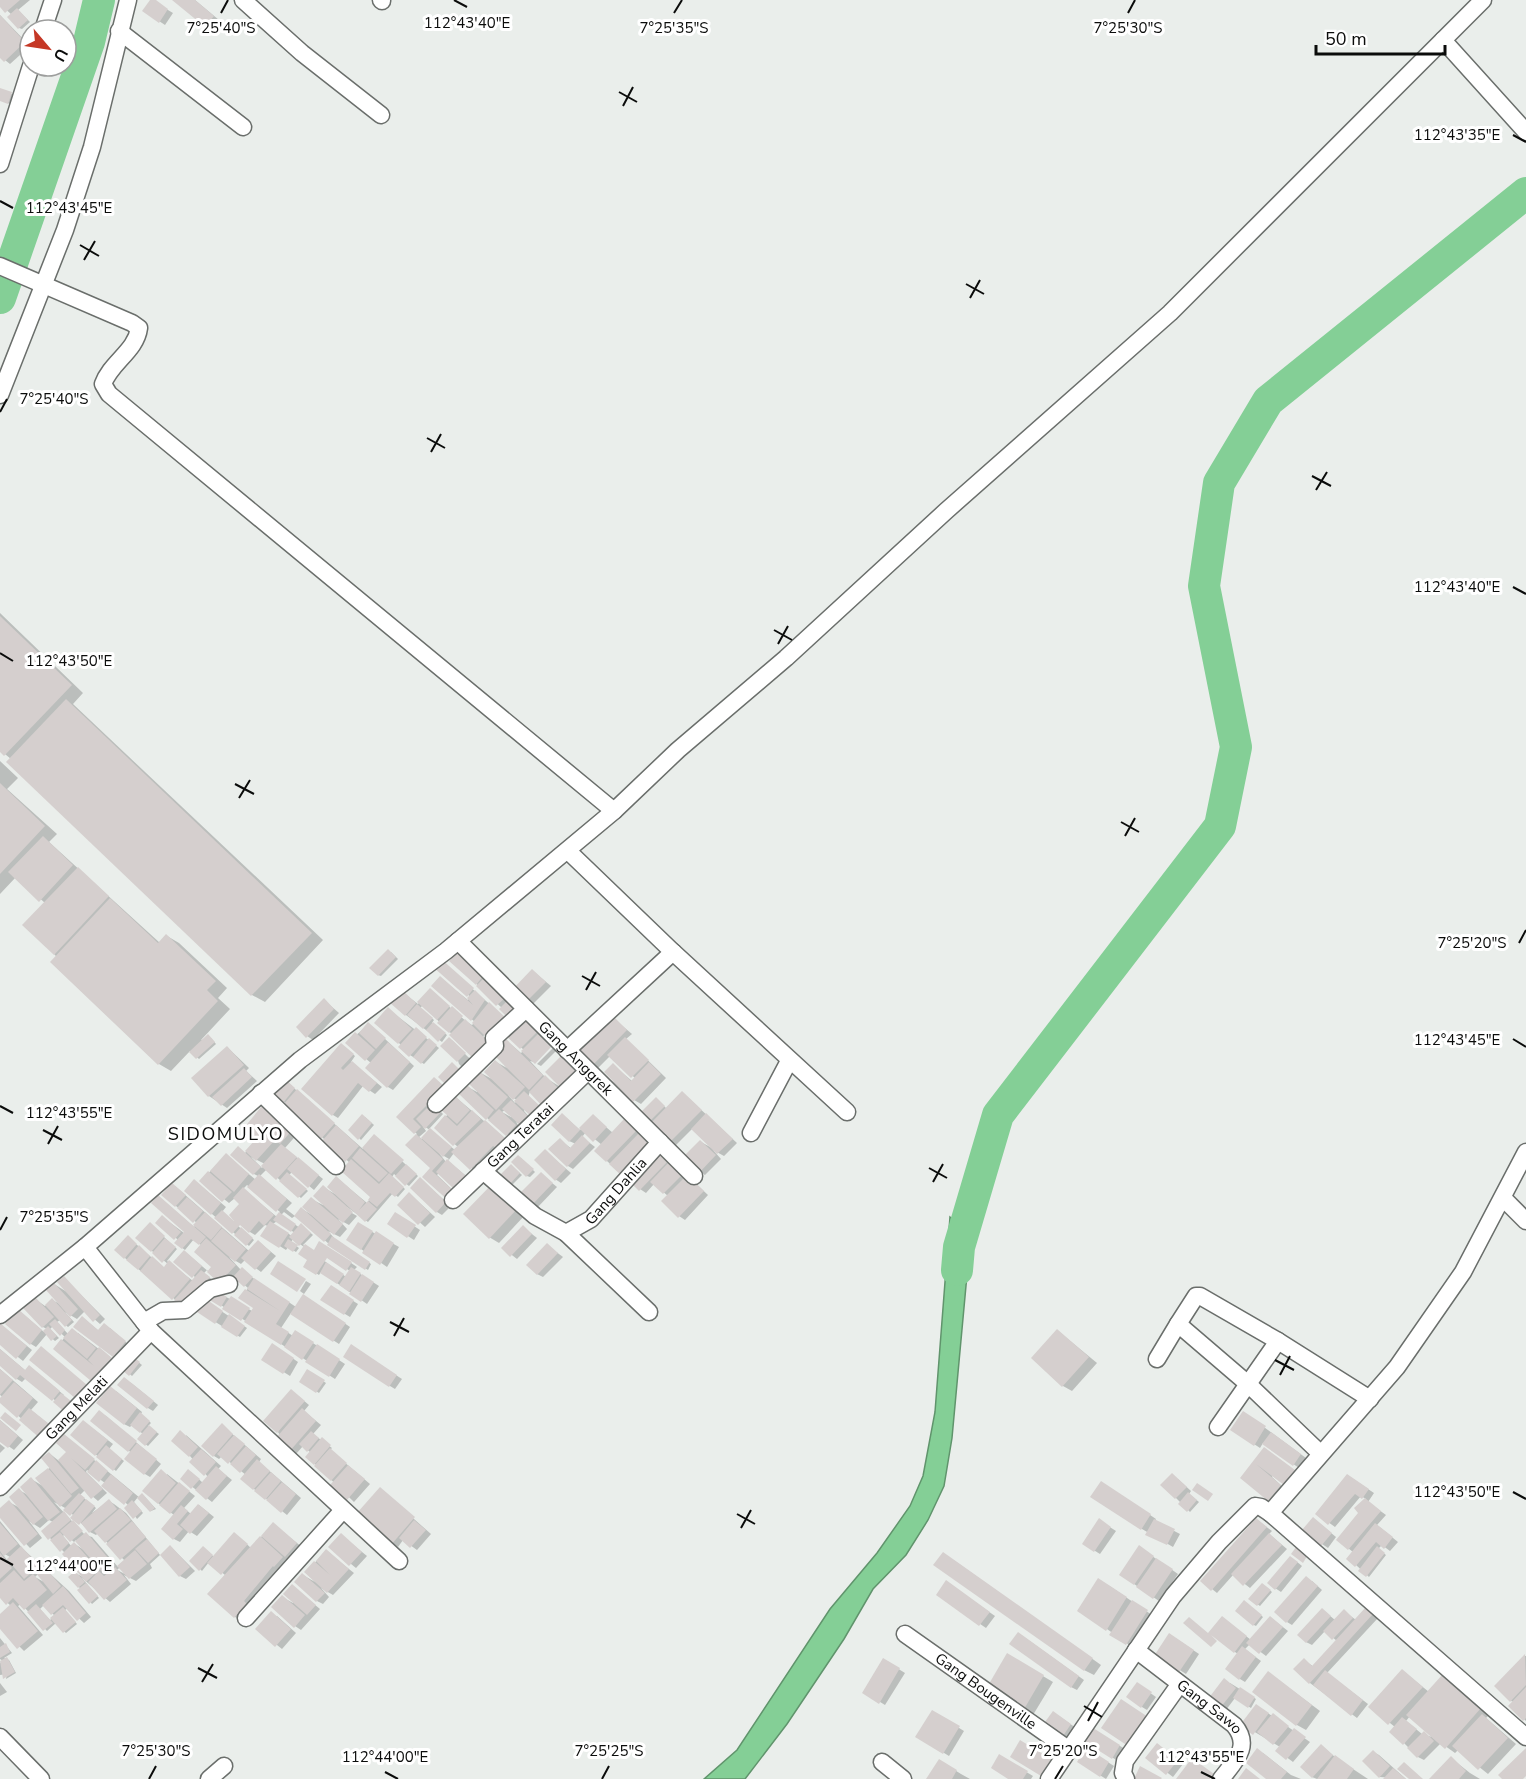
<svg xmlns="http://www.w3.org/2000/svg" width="1526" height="1779" font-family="'Nunito Sans',sans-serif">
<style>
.water{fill:#84cf96;stroke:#60946c;stroke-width:1.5}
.shadow{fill:#0003;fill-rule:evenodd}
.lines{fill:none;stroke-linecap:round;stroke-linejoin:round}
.river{stroke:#84cf96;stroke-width:32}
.building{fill:#d5cfce}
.street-casing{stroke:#6a6e6b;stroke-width:19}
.street{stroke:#fff;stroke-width:16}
.ticks{fill:none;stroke:#0b0c0b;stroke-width:2}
.labels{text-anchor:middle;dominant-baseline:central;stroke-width:6;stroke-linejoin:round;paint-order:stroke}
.street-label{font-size:15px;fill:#0b0c0b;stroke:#fff}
.quarter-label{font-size:18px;letter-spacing:1.5px;fill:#0b0c0b;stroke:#fff}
.ticks-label{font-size:15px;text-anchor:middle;fill:#0b0c0b;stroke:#fff;stroke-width:6;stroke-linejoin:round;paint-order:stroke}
</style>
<rect width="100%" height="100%" fill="#eaeeeb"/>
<path class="water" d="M 950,1217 L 968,1231 L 968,1264 L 952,1438 L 944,1486 L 928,1520 L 906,1555 L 873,1589 L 844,1639 L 787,1724 L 745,1779 L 704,1779 L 737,1750 L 830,1609 L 877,1553 L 910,1506 L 923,1476 L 935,1412 Z"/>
<g class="shadow">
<path d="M 0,0 L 30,0 L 18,10 L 30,22 L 22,29 L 19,28 L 9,17 L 12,15 L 0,4 Z"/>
<path d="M 151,0 L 173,13 L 165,25 L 159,21 Z"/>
<path d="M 175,0 L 195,0 L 219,20 L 212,29 Z"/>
<path d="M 0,15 L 30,46 L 10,64 L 0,56 Z"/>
<path d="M 0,89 L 14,95 L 10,104 L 0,100 Z"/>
<path d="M 0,613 L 83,693 L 73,704 L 323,940 L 265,1002 L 252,995 L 8,762 L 11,759 L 0,750 Z"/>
<path d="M 0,761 L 18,778 L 7,789 L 57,834 L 49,842 L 160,943 L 167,936 L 179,943 L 227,988 L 218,998 L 230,1009 L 201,1040 L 211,1038 L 216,1044 L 199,1059 L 190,1051 L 171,1071 L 159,1064 L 54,954 L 45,903 L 16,877 L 0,894 Z"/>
<path d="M 391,952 L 398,959 L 381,976 L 378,975 Z"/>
<path d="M 458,954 L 508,1000 L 502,1008 L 478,986 Z"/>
<path d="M 440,960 L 513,1025 L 483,1036 L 496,1049 L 505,1039 L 521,1053 L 524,1050 L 508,1036 L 527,1017 L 545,1033 L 541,1037 L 551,1046 L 534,1062 L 530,1061 L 546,1078 L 570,1093 L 558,1086 L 566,1095 L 530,1091 L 524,1111 L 531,1119 L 524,1127 L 516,1122 L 521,1129 L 512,1138 L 487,1118 L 466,1086 L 477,1092 L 479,1072 L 492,1079 L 496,1062 L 507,1068 L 494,1054 L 449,1032 L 423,1005 L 420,1008 L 434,1020 L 432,1023 L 447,1035 L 442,1042 L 406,1015 L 401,991 L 418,1004 L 430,990 L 467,1022 L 472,1025 L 475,1022 L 433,986 L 440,978 L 468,1000 L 470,997 ZM 508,1095 L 517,1100 L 515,1103 ZM 505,1110 L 512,1116 L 511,1117 L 502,1112 Z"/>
<path d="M 533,971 L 551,986 L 532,1005 L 526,1002 Z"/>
<path d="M 324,1000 L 339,1013 L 313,1040 L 307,1036 Z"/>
<path d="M 388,1009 L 439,1048 L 424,1064 L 410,1055 L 399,1043 Z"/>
<path d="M 613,1018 L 632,1034 L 626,1039 L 666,1078 L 641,1104 L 629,1097 L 634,1103 L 631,1107 L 607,1078 L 616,1083 L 613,1065 L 632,1081 L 635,1078 L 610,1056 L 597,1069 L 592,1066 Z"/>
<path d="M 369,1024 L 414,1066 L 393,1090 L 388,1087 L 371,1063 L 347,1043 Z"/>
<path d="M 452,1040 L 467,1056 L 477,1065 L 464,1069 L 459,1064 Z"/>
<path d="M 343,1046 L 355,1056 L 351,1062 L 382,1087 L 375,1094 L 363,1086 L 338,1118 L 333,1115 Z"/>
<path d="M 227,1047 L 249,1068 L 246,1071 L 257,1081 L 227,1108 L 209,1096 L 193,1079 Z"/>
<path d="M 553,1048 L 556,1051 L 541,1066 L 537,1064 Z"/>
<path d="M 435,1079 L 449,1091 L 435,1106 L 443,1114 L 429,1129 L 455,1150 L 458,1147 L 436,1128 L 448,1114 L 453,1095 L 509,1142 L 476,1172 L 454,1153 L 448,1161 L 471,1180 L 439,1173 L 437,1175 L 462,1199 L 424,1177 L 432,1168 L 407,1145 L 417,1134 L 398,1117 ZM 422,1125 L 430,1130 L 422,1139 L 419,1137 L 426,1131 ZM 439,1153 L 449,1159 L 446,1162 Z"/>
<path d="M 287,1082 L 363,1149 L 375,1136 L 418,1176 L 409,1186 L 394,1174 L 392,1177 L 405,1189 L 398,1197 L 393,1193 L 368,1222 L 347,1207 L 345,1209 L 357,1216 L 349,1225 L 338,1219 L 347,1229 L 340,1237 L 328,1231 L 335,1239 L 371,1264 L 368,1270 L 329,1244 L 296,1215 L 302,1209 L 312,1215 L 311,1199 L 323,1205 L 323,1187 L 335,1194 L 337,1178 L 367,1203 L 372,1196 L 350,1163 L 283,1101 Z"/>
<path d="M 683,1093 L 737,1143 L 724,1156 L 713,1150 L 721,1159 L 705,1175 L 699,1172 L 701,1142 L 712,1148 L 693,1128 L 675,1146 L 648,1123 L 658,1100 L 667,1109 Z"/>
<path d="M 563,1115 L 580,1130 L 593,1116 L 613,1133 L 626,1120 L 642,1134 L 622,1175 L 607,1161 L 602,1145 L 586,1132 L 582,1137 L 595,1147 L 573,1169 L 568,1166 L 560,1140 L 572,1149 L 576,1144 L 569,1141 Z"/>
<path d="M 365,1117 L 374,1125 L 361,1140 L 359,1138 Z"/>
<path d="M 245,1129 L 300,1131 L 285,1148 L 323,1179 L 314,1190 L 292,1172 L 289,1175 L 308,1191 L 301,1198 L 267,1169 L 260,1176 L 292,1203 L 286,1209 L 295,1216 L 292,1218 L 284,1212 L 281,1215 L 300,1228 L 304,1227 L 313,1235 L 303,1245 L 346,1277 L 350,1271 L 316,1249 L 326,1246 L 357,1267 L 354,1270 L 379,1286 L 367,1304 L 321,1272 L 319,1275 L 305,1266 L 309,1259 L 304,1247 L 293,1239 L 291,1242 L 299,1248 L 296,1252 L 288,1247 L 286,1250 L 262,1235 L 268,1226 L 265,1225 L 255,1235 L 250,1232 L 241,1204 L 235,1198 L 229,1203 L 201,1181 L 226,1155 L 256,1180 L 258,1176 L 254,1174 L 245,1153 L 257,1139 ZM 251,1157 L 265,1164 L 262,1168 ZM 247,1185 L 280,1212 L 277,1217 L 243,1189 ZM 277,1221 L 295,1233 L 292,1236 L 273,1224 Z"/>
<path d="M 660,1150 L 708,1195 L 685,1220 L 679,1216 L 668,1196 L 654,1184 L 646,1193 L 640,1189 Z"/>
<path d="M 545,1151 L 571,1173 L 561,1183 L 555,1179 Z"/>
<path d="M 521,1158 L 535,1172 L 530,1177 L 527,1176 Z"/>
<path d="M 513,1167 L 522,1175 L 510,1187 L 508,1185 Z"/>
<path d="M 541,1174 L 557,1187 L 536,1209 L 530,1206 Z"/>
<path d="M 420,1179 L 451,1206 L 442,1215 L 437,1212 Z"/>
<path d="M 195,1181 L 226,1207 L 222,1212 L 254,1240 L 249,1246 L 212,1214 Z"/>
<path d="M 493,1185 L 526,1214 L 499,1243 L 489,1237 Z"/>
<path d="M 175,1186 L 249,1251 L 258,1241 L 276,1256 L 261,1272 L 245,1260 L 241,1264 L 229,1257 L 241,1270 L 296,1307 L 309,1299 L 350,1327 L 339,1344 L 291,1313 L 281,1328 L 293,1336 L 296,1332 L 345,1364 L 335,1379 L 210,1298 L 215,1291 L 254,1312 L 255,1308 L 241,1298 L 248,1288 L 234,1276 L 226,1285 L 207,1270 L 204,1273 L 215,1282 L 178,1302 L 125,1258 L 130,1239 L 164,1268 L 168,1264 L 152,1251 L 150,1224 L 177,1249 L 167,1261 L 193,1281 L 195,1278 L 184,1251 L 209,1272 L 213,1267 L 202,1246 L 194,1239 L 185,1250 L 176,1243 L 178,1241 L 164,1218 L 192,1239 L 159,1197 L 194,1227 L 197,1223 L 176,1206 Z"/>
<path d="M 410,1194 L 435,1217 L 425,1227 L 399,1204 Z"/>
<path d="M 396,1214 L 420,1230 L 414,1240 L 389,1224 Z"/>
<path d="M 358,1224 L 399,1247 L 387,1267 L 348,1240 Z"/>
<path d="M 523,1227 L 537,1238 L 517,1259 L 503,1248 Z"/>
<path d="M 547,1245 L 563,1257 L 543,1277 L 537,1274 Z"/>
<path d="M 64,1278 L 105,1319 L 100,1324 L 85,1311 L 77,1319 L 65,1312 L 74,1322 L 68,1327 L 60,1320 L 57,1322 L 68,1334 L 78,1333 L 113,1360 L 104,1371 L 98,1369 L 105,1375 L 92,1380 L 55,1349 L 65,1337 L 53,1326 L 50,1329 L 59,1338 L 55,1341 L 47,1334 L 36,1347 L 31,1344 L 24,1315 L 44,1332 L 47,1329 L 43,1327 L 35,1299 L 45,1306 L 52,1300 L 60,1304 L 54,1284 L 67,1292 Z"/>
<path d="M 306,1281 L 311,1284 L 304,1294 L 300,1291 Z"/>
<path d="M 331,1287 L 358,1304 L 350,1317 L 322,1300 Z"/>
<path d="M 212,1305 L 247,1328 L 240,1337 L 199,1312 Z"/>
<path d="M 83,1318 L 99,1331 L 110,1328 L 130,1346 L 119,1359 Z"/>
<path d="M 1,1325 L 32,1350 L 23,1361 L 0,1343 Z"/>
<path d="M 1058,1331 L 1097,1363 L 1072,1391 L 1063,1386 Z"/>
<path d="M 278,1348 L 298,1362 L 290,1376 L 263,1359 Z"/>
<path d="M 0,1349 L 26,1371 L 35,1371 L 64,1395 L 56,1401 L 26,1378 L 22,1382 L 17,1379 L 0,1364 Z"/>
<path d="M 357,1350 L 402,1379 L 395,1389 L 390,1386 Z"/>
<path d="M 133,1358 L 142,1365 L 132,1376 L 124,1369 Z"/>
<path d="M 0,1369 L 38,1402 L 31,1410 L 58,1432 L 22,1419 L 0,1401 L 3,1397 L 0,1395 Z"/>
<path d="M 308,1371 L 326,1383 L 319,1393 L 301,1381 Z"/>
<path d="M 130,1382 L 158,1405 L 153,1411 L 148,1408 Z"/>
<path d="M 116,1391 L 142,1412 L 141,1414 L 151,1423 L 148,1426 L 159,1434 L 148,1446 L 139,1439 L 143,1434 L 132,1425 L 130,1427 L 124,1424 Z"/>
<path d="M 297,1395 L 309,1405 L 304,1411 L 321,1425 L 313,1434 L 332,1448 L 330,1450 L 370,1484 L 354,1502 L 315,1464 L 310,1452 L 303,1446 L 296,1454 L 290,1451 L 278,1432 Z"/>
<path d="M 105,1415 L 161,1464 L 150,1477 L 145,1474 Z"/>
<path d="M 1249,1416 L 1306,1458 L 1299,1468 L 1263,1443 L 1260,1448 L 1254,1444 Z"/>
<path d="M 0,1420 L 23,1440 L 14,1450 L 0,1440 Z"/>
<path d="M 84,1422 L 113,1444 L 109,1449 L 124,1461 L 116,1471 L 72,1435 Z"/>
<path d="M 222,1425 L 261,1459 L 259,1462 L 301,1498 L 287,1515 L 254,1489 L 246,1475 L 222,1456 L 219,1459 L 214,1456 Z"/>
<path d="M 186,1435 L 221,1466 L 218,1469 L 232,1480 L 212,1502 L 182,1479 L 191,1472 L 203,1483 L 208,1477 L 190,1456 Z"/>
<path d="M 65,1436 L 140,1498 L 145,1497 L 156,1509 L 151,1511 L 138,1497 L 134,1502 L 143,1513 L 137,1519 L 128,1505 L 105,1483 L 87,1470 L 86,1472 L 107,1493 L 98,1501 L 85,1490 L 80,1495 L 96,1508 L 92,1513 L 109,1501 L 114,1504 L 126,1513 L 160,1555 L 150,1564 L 152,1568 L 136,1581 L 124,1575 L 131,1584 L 110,1602 L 81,1577 L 99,1598 L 92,1604 L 79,1587 L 75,1573 L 83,1577 L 65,1553 L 43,1531 L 53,1522 L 49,1520 L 40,1528 L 29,1521 L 42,1538 L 30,1548 L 0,1516 L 0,1510 L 9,1502 L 20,1508 L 19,1490 L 28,1495 L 31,1479 L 43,1486 L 37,1478 L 51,1467 L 49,1453 L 59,1461 L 68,1452 ZM 54,1502 L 67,1509 L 90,1532 L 96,1535 L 98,1533 L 125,1561 L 118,1567 L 92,1537 L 85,1535 ZM 65,1534 L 74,1542 L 76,1540 L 84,1550 L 75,1544 L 72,1547 L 63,1536 ZM 120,1567 L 127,1575 L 117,1570 Z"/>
<path d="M 0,1444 L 5,1448 L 0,1453 Z"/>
<path d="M 1264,1448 L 1299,1474 L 1290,1486 L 1273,1475 L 1272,1477 L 1286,1490 L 1275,1503 L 1243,1477 Z"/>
<path d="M 167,1474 L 195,1496 L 184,1508 L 191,1514 L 199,1505 L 214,1517 L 197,1536 L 189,1531 L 180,1542 L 174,1539 L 174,1515 L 158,1503 Z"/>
<path d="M 1178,1479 L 1191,1491 L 1189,1494 L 1199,1502 L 1190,1512 L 1163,1485 Z"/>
<path d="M 1353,1479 L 1374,1493 L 1368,1502 L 1386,1515 L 1377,1525 L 1398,1542 L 1390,1551 L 1382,1545 L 1378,1549 L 1386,1555 L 1369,1577 L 1356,1565 L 1353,1552 L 1338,1540 L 1360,1513 L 1366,1499 L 1361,1496 L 1335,1527 L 1317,1514 Z"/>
<path d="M 1107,1486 L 1156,1519 L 1155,1521 L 1180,1534 L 1173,1547 L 1142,1529 Z"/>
<path d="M 380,1489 L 431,1534 L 417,1550 L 403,1540 L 398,1547 L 392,1543 Z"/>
<path d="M 1257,1520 L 1272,1531 L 1269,1534 L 1287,1549 L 1250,1588 L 1233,1575 L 1217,1593 L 1212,1589 Z"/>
<path d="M 0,1521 L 23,1549 L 69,1591 L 91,1617 L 84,1623 L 68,1608 L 65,1610 L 77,1624 L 66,1633 L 56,1623 L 47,1631 L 21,1604 L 18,1606 L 43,1635 L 24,1651 L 0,1627 L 0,1616 L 11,1606 L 0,1596 ZM 1,1552 L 10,1557 L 7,1560 ZM 38,1574 L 44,1582 L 35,1577 ZM 44,1605 L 55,1616 L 50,1620 L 40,1609 Z"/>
<path d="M 1319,1523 L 1336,1537 L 1328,1548 L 1322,1544 Z"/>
<path d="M 273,1524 L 302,1547 L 260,1589 L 241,1620 L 235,1617 L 225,1575 L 209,1562 L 202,1571 L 200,1569 L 205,1549 L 214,1557 L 240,1538 L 251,1548 Z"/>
<path d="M 1105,1524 L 1116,1531 L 1100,1554 L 1084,1544 Z"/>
<path d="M 341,1535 L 367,1556 L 356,1568 L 330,1547 Z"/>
<path d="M 171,1547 L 195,1571 L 186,1579 L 180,1576 Z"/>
<path d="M 1139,1547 L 1178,1574 L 1159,1601 L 1121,1575 Z"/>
<path d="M 326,1551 L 354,1573 L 333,1595 L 321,1588 L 329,1597 L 323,1604 L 317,1601 L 303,1575 L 315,1582 L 306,1572 Z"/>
<path d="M 952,1559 L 1101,1665 L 1094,1675 L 1084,1670 Z"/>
<path d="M 1296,1561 L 1302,1566 L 1281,1592 L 1275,1588 Z"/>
<path d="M 1312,1581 L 1322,1590 L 1292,1625 L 1287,1622 Z"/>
<path d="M 1108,1585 L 1152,1615 L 1132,1647 L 1107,1629 Z"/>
<path d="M 292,1586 L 320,1609 L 301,1630 L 295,1626 L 282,1597 L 293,1603 Z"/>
<path d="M 952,1586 L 995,1616 L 986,1628 L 938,1595 Z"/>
<path d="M 1264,1586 L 1272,1592 L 1260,1606 L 1250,1599 Z"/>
<path d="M 1246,1604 L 1263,1617 L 1256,1626 L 1254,1625 Z"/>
<path d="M 1323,1610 L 1335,1620 L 1344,1611 L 1356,1620 L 1372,1613 L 1378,1618 L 1327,1673 L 1368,1704 L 1357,1718 L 1310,1683 L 1295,1669 L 1304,1660 L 1314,1667 L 1337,1641 L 1325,1631 L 1312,1645 L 1306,1642 Z"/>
<path d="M 277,1616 L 296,1633 L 282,1649 L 257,1629 Z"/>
<path d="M 1222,1617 L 1251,1640 L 1270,1617 L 1288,1631 L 1266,1656 L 1250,1644 L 1245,1649 L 1261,1661 L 1245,1682 L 1240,1679 L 1238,1654 L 1235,1652 Z"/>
<path d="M 1024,1637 L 1084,1680 L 1077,1690 L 1071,1687 Z"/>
<path d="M 0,1638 L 12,1653 L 4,1658 L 9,1660 L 16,1673 L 6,1679 L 7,1674 L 0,1675 L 0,1663 L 3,1661 L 0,1659 Z"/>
<path d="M 1175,1638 L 1199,1654 L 1186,1674 L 1156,1655 Z"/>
<path d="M 1007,1655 L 1053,1682 L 1033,1715 L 988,1688 Z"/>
<path d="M 1525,1656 L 1526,1656 L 1526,1721 L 1510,1706 L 1514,1702 L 1511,1701 Z"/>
<path d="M 884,1660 L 905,1673 L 885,1705 L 864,1692 Z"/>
<path d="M 1403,1671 L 1429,1692 L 1443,1676 L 1490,1714 L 1486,1718 L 1516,1744 L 1488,1774 L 1458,1750 L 1455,1753 L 1441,1743 L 1424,1760 L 1418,1757 L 1404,1743 L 1395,1727 L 1370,1707 ZM 1410,1716 L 1432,1737 L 1422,1734 L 1406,1721 Z"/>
<path d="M 1269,1673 L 1320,1711 L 1306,1730 L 1297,1725 Z"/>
<path d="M 0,1683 L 7,1692 L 0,1696 Z"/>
<path d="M 1230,1683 L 1256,1699 L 1251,1708 L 1235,1698 L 1223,1714 L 1218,1711 Z"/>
<path d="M 1143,1688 L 1156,1697 L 1147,1710 L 1142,1707 Z"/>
<path d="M 1262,1709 L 1310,1742 L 1293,1762 L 1277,1750 L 1280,1747 L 1243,1725 Z"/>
<path d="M 933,1712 L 964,1731 L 949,1756 L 918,1737 Z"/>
<path d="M 1059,1716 L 1076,1728 L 1067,1741 L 1061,1738 Z"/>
<path d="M 1090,1728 L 1125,1749 L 1118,1761 L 1084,1740 Z"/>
<path d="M 1322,1746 L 1335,1757 L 1368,1779 L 1317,1779 L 1312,1777 Z"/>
<path d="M 1163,1748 L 1183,1764 L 1173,1777 L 1148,1758 Z"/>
<path d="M 1087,1749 L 1114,1766 L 1106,1779 L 1079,1762 Z"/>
<path d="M 1373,1752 L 1379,1755 L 1406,1779 L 1380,1777 Z"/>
<path d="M 1263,1753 L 1291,1775 L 1301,1779 L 1268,1779 Z"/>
<path d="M 1000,1756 L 1033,1776 L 1031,1779 L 1011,1779 Z"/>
<path d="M 1451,1758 L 1470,1773 L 1480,1779 L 1433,1779 Z"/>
<path d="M 940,1761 L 961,1774 L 970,1779 L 928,1779 Z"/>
</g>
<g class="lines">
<g class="river">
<path d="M 0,298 L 89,42 L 99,0"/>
<path d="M 957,1270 L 959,1247 L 998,1115 L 1220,826 L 1236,747 L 1204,586 L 1219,483 L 1268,401 L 1526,193"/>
</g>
</g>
<g class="building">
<path d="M 0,0 L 20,0 L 5,13 L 0,7 Z"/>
<path d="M 150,0 L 156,0 L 168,9 L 159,23 L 142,11 Z"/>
<path d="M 172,0 L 195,0 L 214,16 L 205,27 Z"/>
<path d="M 17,8 L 28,20 L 18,29 L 7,17 Z"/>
<path d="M 0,15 L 25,42 L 4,62 L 0,58 Z"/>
<path d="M 0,88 L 12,92 L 8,104 L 0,101 Z"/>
<path d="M 0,616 L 72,685 L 4,756 L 0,752 Z"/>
<path d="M 66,699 L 312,933 L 251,996 L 6,762 Z"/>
<path d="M 0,783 L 45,826 L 0,874 Z"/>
<path d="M 43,836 L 73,865 L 39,902 L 8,872 Z"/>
<path d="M 78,867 L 109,896 L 54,955 L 22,925 Z"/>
<path d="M 110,898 L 158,943 L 166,934 L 216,981 L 207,990 L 218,1001 L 158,1065 L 50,962 Z"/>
<path d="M 388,949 L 396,957 L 378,976 L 369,968 Z"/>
<path d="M 458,952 L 484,975 L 476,985 L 449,961 Z"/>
<path d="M 440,958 L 474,988 L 467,997 L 432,966 Z"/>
<path d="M 532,969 L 546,982 L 525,1003 L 512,990 Z"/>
<path d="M 440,976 L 473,1005 L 467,998 L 475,990 L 485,1000 L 471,1021 L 431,986 Z"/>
<path d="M 485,977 L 505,998 L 496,1006 L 476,986 Z"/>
<path d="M 430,988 L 450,1006 L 437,1020 L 417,1002 Z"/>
<path d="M 401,989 L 416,1003 L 405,1016 L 389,1002 Z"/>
<path d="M 324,998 L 334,1009 L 306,1038 L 296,1027 Z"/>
<path d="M 509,999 L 520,1009 L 510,1020 L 499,1009 Z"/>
<path d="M 489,1002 L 509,1021 L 488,1039 L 472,1023 Z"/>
<path d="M 417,1004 L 433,1018 L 423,1029 L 407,1015 Z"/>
<path d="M 452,1006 L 463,1016 L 449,1033 L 437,1023 Z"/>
<path d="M 388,1007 L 412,1029 L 398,1044 L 374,1023 Z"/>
<path d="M 526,1015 L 540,1029 L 520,1049 L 506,1036 Z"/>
<path d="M 613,1016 L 627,1030 L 591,1067 L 577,1053 Z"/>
<path d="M 465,1019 L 493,1046 L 477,1062 L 449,1035 Z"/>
<path d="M 368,1022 L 386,1038 L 376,1049 L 359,1033 Z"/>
<path d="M 433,1022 L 446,1033 L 438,1042 L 426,1030 Z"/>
<path d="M 416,1027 L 427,1037 L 409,1057 L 398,1047 Z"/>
<path d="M 355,1032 L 375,1050 L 365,1061 L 345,1043 Z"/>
<path d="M 208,1034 L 215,1042 L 196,1059 L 189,1052 Z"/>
<path d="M 538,1034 L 551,1047 L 535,1064 L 521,1051 Z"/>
<path d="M 449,1037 L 466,1053 L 457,1062 L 440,1046 Z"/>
<path d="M 625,1037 L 649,1060 L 631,1078 L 607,1055 Z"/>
<path d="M 429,1038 L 437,1045 L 421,1064 L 413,1057 Z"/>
<path d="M 505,1038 L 543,1075 L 529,1090 L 491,1052 Z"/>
<path d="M 388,1042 L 410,1062 L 387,1088 L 365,1068 Z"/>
<path d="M 341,1043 L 354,1054 L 341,1068 L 343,1070 L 352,1061 L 377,1083 L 369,1092 L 358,1083 L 332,1116 L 301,1089 Z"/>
<path d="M 227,1046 L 244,1065 L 208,1097 L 191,1078 Z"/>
<path d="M 562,1055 L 581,1073 L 564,1091 L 545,1072 Z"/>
<path d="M 495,1060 L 525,1087 L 513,1100 L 484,1072 Z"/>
<path d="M 452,1062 L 464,1074 L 450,1089 L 438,1077 Z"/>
<path d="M 649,1062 L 661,1074 L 628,1107 L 602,1082 L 607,1076 L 631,1099 L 604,1072 L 613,1063 L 631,1081 Z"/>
<path d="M 244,1068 L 252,1077 L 221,1106 L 212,1097 Z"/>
<path d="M 479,1071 L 508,1097 L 496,1110 L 468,1083 Z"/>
<path d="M 545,1075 L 561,1091 L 544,1108 L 529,1092 Z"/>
<path d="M 434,1077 L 445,1087 L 413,1119 L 421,1127 L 414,1134 L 396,1117 Z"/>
<path d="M 285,1079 L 295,1088 L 283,1103 L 272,1093 Z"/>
<path d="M 466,1084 L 494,1110 L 486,1120 L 458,1093 Z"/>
<path d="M 297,1089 L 335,1123 L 321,1139 L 283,1105 Z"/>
<path d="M 524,1091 L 541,1107 L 532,1117 L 514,1101 Z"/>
<path d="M 682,1091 L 702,1110 L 668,1144 L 649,1125 Z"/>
<path d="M 452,1093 L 470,1110 L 457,1124 L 439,1108 Z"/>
<path d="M 656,1097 L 665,1106 L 647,1124 L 638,1115 Z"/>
<path d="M 511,1100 L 529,1117 L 521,1126 L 502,1109 Z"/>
<path d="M 266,1101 L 295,1127 L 280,1144 L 275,1140 L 256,1161 L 245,1151 L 255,1140 L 243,1129 Z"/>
<path d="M 432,1103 L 441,1112 L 425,1129 L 416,1119 Z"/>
<path d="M 499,1109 L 516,1125 L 506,1136 L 488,1120 Z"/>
<path d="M 472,1110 L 481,1119 L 453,1146 L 434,1128 L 445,1115 L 457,1126 Z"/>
<path d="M 562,1113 L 580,1130 L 569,1142 L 551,1125 Z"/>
<path d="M 706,1113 L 733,1139 L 717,1154 L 691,1129 Z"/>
<path d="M 362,1114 L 372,1123 L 358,1140 L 348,1130 Z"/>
<path d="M 593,1114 L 607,1127 L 593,1142 L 579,1128 Z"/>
<path d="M 625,1118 L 637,1130 L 606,1162 L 594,1151 Z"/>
<path d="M 485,1120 L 505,1138 L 496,1148 L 493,1146 L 470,1170 L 451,1152 Z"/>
<path d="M 336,1125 L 359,1146 L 345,1162 L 322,1141 Z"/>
<path d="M 430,1128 L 452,1147 L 443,1157 L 421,1138 Z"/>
<path d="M 639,1133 L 652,1145 L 622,1176 L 609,1164 Z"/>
<path d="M 374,1134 L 404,1160 L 391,1174 L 362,1148 Z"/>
<path d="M 416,1134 L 443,1159 L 432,1171 L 457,1194 L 450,1202 L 422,1177 L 430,1168 L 405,1145 Z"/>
<path d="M 582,1135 L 590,1143 L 567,1167 L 548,1149 L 560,1138 L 570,1148 Z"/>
<path d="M 700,1140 L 716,1155 L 699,1173 L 683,1157 Z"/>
<path d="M 281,1144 L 297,1157 L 276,1180 L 261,1166 Z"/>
<path d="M 238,1146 L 261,1167 L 253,1175 L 230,1155 Z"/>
<path d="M 360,1148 L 388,1173 L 379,1182 L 352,1158 Z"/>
<path d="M 545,1149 L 566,1169 L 555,1181 L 534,1160 Z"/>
<path d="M 660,1149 L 670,1159 L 639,1191 L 629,1181 Z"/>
<path d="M 226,1153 L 249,1174 L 234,1192 L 210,1171 Z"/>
<path d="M 518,1155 L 534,1169 L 526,1177 L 511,1162 Z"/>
<path d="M 298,1157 L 319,1175 L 308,1188 L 287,1169 Z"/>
<path d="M 351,1159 L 379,1184 L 389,1173 L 404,1187 L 395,1197 L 390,1193 L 377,1207 L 368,1200 L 370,1197 L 341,1171 Z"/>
<path d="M 447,1159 L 466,1176 L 454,1189 L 436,1172 Z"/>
<path d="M 670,1161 L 683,1174 L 663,1194 L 650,1182 Z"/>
<path d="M 406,1164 L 417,1174 L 405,1186 L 395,1176 Z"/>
<path d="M 511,1164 L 520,1173 L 507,1187 L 498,1177 Z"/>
<path d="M 208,1171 L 232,1192 L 222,1202 L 199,1181 Z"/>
<path d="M 287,1172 L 307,1189 L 298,1198 L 279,1181 Z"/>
<path d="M 541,1172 L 553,1183 L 530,1207 L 518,1195 Z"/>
<path d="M 259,1174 L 287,1199 L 276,1212 L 247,1187 Z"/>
<path d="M 687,1175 L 704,1191 L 678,1218 L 661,1201 Z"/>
<path d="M 336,1176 L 365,1202 L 359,1210 L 368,1201 L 377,1209 L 365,1222 L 327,1187 Z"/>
<path d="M 420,1177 L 446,1202 L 436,1213 L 410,1188 Z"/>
<path d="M 194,1179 L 221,1203 L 211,1215 L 184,1191 Z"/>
<path d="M 172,1183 L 186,1195 L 175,1207 L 161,1195 Z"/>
<path d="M 493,1183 L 518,1208 L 489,1239 L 463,1214 Z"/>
<path d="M 323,1185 L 353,1212 L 343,1223 L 313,1196 Z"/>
<path d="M 243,1187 L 274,1215 L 264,1226 L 259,1221 L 249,1233 L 240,1225 L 232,1234 L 214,1218 L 222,1210 L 234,1221 L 229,1215 L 239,1204 L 233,1198 Z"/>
<path d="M 409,1192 L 430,1213 L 418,1225 L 397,1205 Z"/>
<path d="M 158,1195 L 206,1237 L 199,1245 L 191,1239 L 182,1249 L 174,1243 L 184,1232 L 151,1203 Z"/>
<path d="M 187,1197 L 203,1211 L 193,1223 L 177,1208 Z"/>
<path d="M 311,1197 L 343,1224 L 334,1235 L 302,1207 Z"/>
<path d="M 301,1207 L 331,1234 L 324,1242 L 294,1216 Z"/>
<path d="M 205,1212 L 222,1227 L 211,1240 L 193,1225 Z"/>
<path d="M 279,1212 L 296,1224 L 291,1232 L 273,1220 Z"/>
<path d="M 395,1212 L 416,1225 L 407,1238 L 387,1224 Z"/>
<path d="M 162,1215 L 181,1232 L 174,1240 L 155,1223 Z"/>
<path d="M 270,1221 L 289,1233 L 279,1248 L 260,1236 Z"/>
<path d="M 150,1222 L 165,1236 L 151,1252 L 135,1238 Z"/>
<path d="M 358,1222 L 373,1231 L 361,1250 L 346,1240 Z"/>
<path d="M 301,1223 L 311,1233 L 299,1246 L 289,1237 Z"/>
<path d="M 523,1225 L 532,1234 L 510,1257 L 501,1248 Z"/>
<path d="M 241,1227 L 253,1238 L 246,1246 L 234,1235 Z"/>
<path d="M 222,1228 L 246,1249 L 235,1262 L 211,1241 Z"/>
<path d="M 376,1231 L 394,1243 L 380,1265 L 362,1253 Z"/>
<path d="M 128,1235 L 137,1244 L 124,1259 L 114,1250 Z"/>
<path d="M 332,1236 L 370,1262 L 365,1270 L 327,1245 Z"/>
<path d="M 165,1238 L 176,1247 L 162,1263 L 152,1253 Z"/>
<path d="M 206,1238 L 236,1265 L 219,1283 L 207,1272 L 211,1267 L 194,1252 Z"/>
<path d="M 288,1239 L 298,1245 L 293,1252 L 284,1246 Z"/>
<path d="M 258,1240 L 271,1252 L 255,1270 L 241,1258 Z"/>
<path d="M 319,1241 L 352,1262 L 346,1271 L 327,1258 L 316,1275 L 303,1267 L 307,1260 L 298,1254 L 305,1244 L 314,1250 Z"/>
<path d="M 547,1243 L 558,1253 L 537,1275 L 526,1265 Z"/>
<path d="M 139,1245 L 150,1256 L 138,1270 L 126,1260 Z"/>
<path d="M 184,1250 L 202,1266 L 192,1278 L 173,1262 Z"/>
<path d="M 152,1256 L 164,1267 L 169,1260 L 190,1279 L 172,1300 L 140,1271 Z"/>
<path d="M 278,1261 L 306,1279 L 297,1292 L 270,1274 Z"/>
<path d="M 326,1262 L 344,1274 L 337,1284 L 320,1273 Z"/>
<path d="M 242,1267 L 253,1277 L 244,1287 L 233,1277 Z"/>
<path d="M 351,1267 L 361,1273 L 349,1292 L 339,1285 Z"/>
<path d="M 201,1270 L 210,1277 L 183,1308 L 174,1300 Z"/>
<path d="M 362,1274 L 374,1282 L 361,1302 L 349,1294 Z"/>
<path d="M 64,1276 L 100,1315 L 93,1322 L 57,1282 Z"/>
<path d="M 254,1278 L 290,1302 L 276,1324 L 289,1332 L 281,1345 L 244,1322 L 253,1308 L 238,1298 L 245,1289 L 280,1311 L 247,1289 Z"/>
<path d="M 54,1283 L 78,1309 L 70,1317 L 46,1290 Z"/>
<path d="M 331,1285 L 354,1300 L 344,1315 L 320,1300 Z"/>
<path d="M 214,1289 L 227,1297 L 221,1307 L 208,1299 Z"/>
<path d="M 303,1294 L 346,1323 L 333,1342 L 290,1314 Z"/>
<path d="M 231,1296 L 250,1308 L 241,1321 L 222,1309 Z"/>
<path d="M 35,1297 L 54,1317 L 42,1328 L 23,1308 Z"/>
<path d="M 52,1298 L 72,1320 L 65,1327 L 45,1305 Z"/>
<path d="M 206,1299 L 223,1311 L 215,1324 L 197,1312 Z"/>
<path d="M 18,1309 L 42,1330 L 30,1345 L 5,1324 Z"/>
<path d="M 229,1314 L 245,1326 L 237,1337 L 221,1327 Z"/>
<path d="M 82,1316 L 98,1330 L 104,1323 L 126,1341 L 113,1357 L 73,1327 Z"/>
<path d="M 55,1319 L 65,1330 L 60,1336 L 49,1324 Z"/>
<path d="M 0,1323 L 27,1346 L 16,1359 L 0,1345 Z"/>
<path d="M 48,1326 L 57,1336 L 51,1341 L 43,1331 Z"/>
<path d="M 72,1328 L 96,1348 L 87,1359 L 63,1338 Z"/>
<path d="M 1057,1329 L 1089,1357 L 1062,1387 L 1031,1358 Z"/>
<path d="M 295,1330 L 314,1342 L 302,1360 L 284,1347 Z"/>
<path d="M 61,1339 L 94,1366 L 88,1360 L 99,1347 L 112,1358 L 91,1381 L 53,1349 Z"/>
<path d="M 272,1343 L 294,1358 L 283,1374 L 261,1360 Z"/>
<path d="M 317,1344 L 340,1359 L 329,1377 L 305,1362 Z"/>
<path d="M 351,1344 L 397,1375 L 389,1387 L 343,1357 Z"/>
<path d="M 41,1346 L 87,1385 L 75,1398 L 29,1360 Z"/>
<path d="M 0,1349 L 25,1370 L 29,1365 L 60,1391 L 52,1401 L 20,1375 L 16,1380 L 0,1366 Z"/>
<path d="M 132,1356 L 140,1362 L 129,1376 L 121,1369 Z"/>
<path d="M 0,1369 L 13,1380 L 0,1395 Z"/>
<path d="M 307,1369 L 325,1380 L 316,1393 L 299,1382 Z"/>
<path d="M 124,1377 L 154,1401 L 147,1409 L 117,1385 Z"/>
<path d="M 14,1382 L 33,1398 L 17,1418 L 0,1403 L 0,1398 Z"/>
<path d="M 110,1386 L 137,1408 L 124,1425 L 96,1403 Z"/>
<path d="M 291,1389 L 305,1401 L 277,1433 L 263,1421 Z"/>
<path d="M 61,1393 L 76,1405 L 68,1415 L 53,1402 Z"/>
<path d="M 29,1408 L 53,1427 L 42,1440 L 19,1420 Z"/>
<path d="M 302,1408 L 316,1421 L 289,1452 L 275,1439 Z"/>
<path d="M 99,1410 L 137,1441 L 128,1452 L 90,1421 Z"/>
<path d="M 1243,1411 L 1266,1426 L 1254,1446 L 1230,1430 Z"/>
<path d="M 5,1412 L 21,1425 L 16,1431 L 0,1418 Z"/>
<path d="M 140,1412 L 150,1421 L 140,1433 L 130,1425 Z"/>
<path d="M 0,1420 L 18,1436 L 8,1448 L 0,1442 Z"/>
<path d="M 83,1420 L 108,1440 L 95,1456 L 70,1435 Z"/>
<path d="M 222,1423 L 233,1434 L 213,1457 L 201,1446 Z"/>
<path d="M 149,1425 L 157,1432 L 145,1446 L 137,1439 Z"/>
<path d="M 180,1430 L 198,1447 L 189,1457 L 171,1441 Z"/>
<path d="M 311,1431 L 319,1438 L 307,1452 L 299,1444 Z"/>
<path d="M 1271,1432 L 1301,1454 L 1293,1466 L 1262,1444 Z"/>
<path d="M 64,1434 L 95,1459 L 85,1470 L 71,1458 L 103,1489 L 91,1499 L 58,1460 L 66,1452 L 56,1443 Z"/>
<path d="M 234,1435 L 245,1444 L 228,1464 L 217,1454 Z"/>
<path d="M 322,1437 L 331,1445 L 314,1465 L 305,1457 Z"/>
<path d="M 137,1443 L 157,1459 L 144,1475 L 124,1459 Z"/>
<path d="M 106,1445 L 122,1459 L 113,1471 L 96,1457 Z"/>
<path d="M 246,1446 L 256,1455 L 240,1473 L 230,1464 Z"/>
<path d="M 1264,1447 L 1295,1470 L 1284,1485 L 1256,1464 L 1281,1485 L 1268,1501 L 1240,1478 Z"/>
<path d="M 330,1448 L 347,1463 L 331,1481 L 314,1466 Z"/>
<path d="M 201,1449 L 216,1462 L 204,1476 L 189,1462 Z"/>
<path d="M 49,1452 L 79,1488 L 71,1494 L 41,1458 Z"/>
<path d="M 257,1459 L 270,1471 L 253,1490 L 240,1479 Z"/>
<path d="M 96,1460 L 108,1471 L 99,1482 L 87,1472 Z"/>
<path d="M 348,1465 L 365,1479 L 347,1500 L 330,1485 Z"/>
<path d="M 216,1466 L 227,1476 L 206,1500 L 195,1490 Z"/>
<path d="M 48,1468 L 72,1496 L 60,1507 L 35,1478 Z"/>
<path d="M 161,1469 L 176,1483 L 158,1504 L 142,1491 Z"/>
<path d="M 188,1469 L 200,1479 L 191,1489 L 180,1479 Z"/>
<path d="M 271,1472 L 281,1481 L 265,1500 L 254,1491 Z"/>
<path d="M 1172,1473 L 1187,1487 L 1175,1499 L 1160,1485 Z"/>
<path d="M 111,1474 L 133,1493 L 124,1505 L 101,1486 Z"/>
<path d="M 1347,1474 L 1369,1489 L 1362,1499 L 1355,1494 L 1328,1525 L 1315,1514 Z"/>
<path d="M 31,1477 L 60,1512 L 48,1521 L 20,1487 Z"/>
<path d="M 1101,1481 L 1151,1514 L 1141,1530 L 1090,1497 Z"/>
<path d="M 179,1482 L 190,1491 L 170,1514 L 159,1505 Z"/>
<path d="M 282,1482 L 296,1494 L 281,1513 L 266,1500 Z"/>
<path d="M 1197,1483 L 1213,1494 L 1208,1501 L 1192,1490 Z"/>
<path d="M 380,1487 L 415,1517 L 391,1545 L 357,1513 Z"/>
<path d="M 19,1488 L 43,1517 L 33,1525 L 9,1497 Z"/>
<path d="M 1188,1492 L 1197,1500 L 1187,1512 L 1178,1504 Z"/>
<path d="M 79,1493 L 85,1498 L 70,1516 L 63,1510 Z"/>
<path d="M 142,1493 L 155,1508 L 150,1512 L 137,1498 Z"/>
<path d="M 1365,1498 L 1381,1511 L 1348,1550 L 1336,1540 L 1358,1513 L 1354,1508 Z"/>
<path d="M 86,1499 L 95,1506 L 79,1525 L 70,1518 Z"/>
<path d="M 109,1499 L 117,1509 L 89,1533 L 81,1523 Z"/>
<path d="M 9,1500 L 38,1534 L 24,1546 L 0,1518 L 0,1508 Z"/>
<path d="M 132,1500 L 142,1511 L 133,1519 L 124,1508 Z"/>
<path d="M 198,1504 L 209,1513 L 190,1534 L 180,1525 Z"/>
<path d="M 181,1505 L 188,1511 L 177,1524 L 183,1529 L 173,1540 L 161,1529 Z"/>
<path d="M 120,1508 L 131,1520 L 105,1543 L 94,1531 Z"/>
<path d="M 64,1511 L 71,1520 L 48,1540 L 41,1531 Z"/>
<path d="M 1313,1517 L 1332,1533 L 1321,1546 L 1302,1530 Z"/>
<path d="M 1099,1518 L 1111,1527 L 1094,1552 L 1082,1544 Z"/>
<path d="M 1256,1518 L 1267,1527 L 1211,1591 L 1200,1581 Z"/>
<path d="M 1154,1519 L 1175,1529 L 1167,1545 L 1145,1535 Z"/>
<path d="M 73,1520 L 83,1531 L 70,1542 L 60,1531 Z"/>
<path d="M 414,1520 L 426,1530 L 410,1548 L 399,1538 Z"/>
<path d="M 132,1521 L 146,1537 L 120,1560 L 106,1544 Z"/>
<path d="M 273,1522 L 297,1543 L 285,1557 L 261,1536 Z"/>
<path d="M 0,1523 L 18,1544 L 4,1556 L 0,1551 Z"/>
<path d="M 1375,1523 L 1393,1537 L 1384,1549 L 1376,1542 L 1355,1567 L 1346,1559 Z"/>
<path d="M 60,1532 L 69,1543 L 60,1552 L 50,1540 Z"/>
<path d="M 86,1532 L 114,1565 L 104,1574 L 75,1541 Z"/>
<path d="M 234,1532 L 248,1544 L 221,1575 L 207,1563 Z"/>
<path d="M 341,1533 L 362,1552 L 349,1566 L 328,1547 Z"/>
<path d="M 1269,1533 L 1282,1545 L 1243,1586 L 1231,1574 Z"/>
<path d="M 260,1536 L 283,1557 L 274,1567 L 266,1560 L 273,1566 L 244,1601 L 247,1604 L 234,1618 L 207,1594 Z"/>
<path d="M 147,1539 L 159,1553 L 148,1563 L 135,1549 Z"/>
<path d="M 74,1542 L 99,1570 L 86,1582 L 62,1554 Z"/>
<path d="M 1299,1543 L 1310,1551 L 1303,1563 L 1291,1554 Z"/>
<path d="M 170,1545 L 190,1567 L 179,1577 L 160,1555 Z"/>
<path d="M 1139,1545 L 1154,1556 L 1134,1585 L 1119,1575 Z"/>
<path d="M 21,1546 L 39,1566 L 24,1579 L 7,1559 Z"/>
<path d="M 203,1546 L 213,1555 L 199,1571 L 189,1561 Z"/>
<path d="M 1377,1546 L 1385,1553 L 1366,1577 L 1358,1571 Z"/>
<path d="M 326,1549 L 349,1569 L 327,1593 L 304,1572 L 314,1561 L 330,1575 L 316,1561 Z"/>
<path d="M 135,1550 L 147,1564 L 129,1579 L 117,1566 Z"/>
<path d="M 943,1552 L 1093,1658 L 1084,1671 L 933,1565 Z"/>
<path d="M 0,1553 L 12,1568 L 0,1579 Z"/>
<path d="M 1290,1556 L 1298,1562 L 1275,1590 L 1267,1583 Z"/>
<path d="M 1156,1558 L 1173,1569 L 1153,1599 L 1136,1587 Z"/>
<path d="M 43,1565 L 61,1586 L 53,1594 L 35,1572 Z"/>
<path d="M 115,1567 L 127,1580 L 104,1600 L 88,1582 L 99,1571 L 104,1576 Z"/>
<path d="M 14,1570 L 24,1581 L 33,1574 L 47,1590 L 24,1610 L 13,1598 L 6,1605 L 0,1598 L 0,1583 Z"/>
<path d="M 75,1571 L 85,1582 L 78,1588 L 68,1577 Z"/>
<path d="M 302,1573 L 325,1593 L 316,1602 L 294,1582 Z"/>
<path d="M 1306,1576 L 1318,1586 L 1286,1623 L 1274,1612 Z"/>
<path d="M 1098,1578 L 1127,1597 L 1106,1631 L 1077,1611 Z"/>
<path d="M 946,1580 L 990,1612 L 979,1626 L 936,1595 Z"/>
<path d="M 86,1583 L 98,1596 L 89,1604 L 77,1590 Z"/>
<path d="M 1262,1583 L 1271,1590 L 1257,1606 L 1248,1599 Z"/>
<path d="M 292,1584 L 316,1605 L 307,1615 L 283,1594 Z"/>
<path d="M 63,1586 L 86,1613 L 77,1621 L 63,1605 L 51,1615 L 42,1605 Z"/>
<path d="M 282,1595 L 305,1615 L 294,1628 L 271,1607 Z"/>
<path d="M 1132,1600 L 1148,1610 L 1126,1645 L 1109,1635 Z"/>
<path d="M 1244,1600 L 1262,1615 L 1253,1626 L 1235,1611 Z"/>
<path d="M 13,1602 L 38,1631 L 17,1649 L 0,1629 L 0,1614 Z"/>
<path d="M 36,1604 L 53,1623 L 43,1631 L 27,1612 Z"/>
<path d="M 63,1607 L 76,1622 L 63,1633 L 50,1618 Z"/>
<path d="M 1366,1607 L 1373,1614 L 1309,1684 L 1293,1669 L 1304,1658 L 1312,1666 Z"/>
<path d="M 1322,1608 L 1331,1616 L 1306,1643 L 1297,1635 Z"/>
<path d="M 1344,1609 L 1353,1618 L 1332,1640 L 1323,1631 Z"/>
<path d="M 271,1611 L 291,1629 L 275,1647 L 255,1629 Z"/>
<path d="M 1222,1616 L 1247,1636 L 1234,1653 L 1211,1635 L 1217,1641 L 1211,1647 L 1183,1623 L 1189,1617 L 1208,1633 Z"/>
<path d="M 1270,1616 L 1283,1627 L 1259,1654 L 1246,1643 Z"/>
<path d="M 1018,1632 L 1079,1676 L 1071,1688 L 1009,1644 Z"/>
<path d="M 1169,1633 L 1194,1650 L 1179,1672 L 1154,1656 Z"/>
<path d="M 6,1643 L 10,1652 L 0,1658 L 0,1647 Z"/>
<path d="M 1242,1646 L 1256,1657 L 1239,1680 L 1225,1669 Z"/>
<path d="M 1007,1653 L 1044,1675 L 1023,1711 L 986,1689 Z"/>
<path d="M 1525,1654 L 1526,1685 L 1510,1702 L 1494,1686 Z"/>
<path d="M 7,1657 L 15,1672 L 3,1679 L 0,1661 Z"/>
<path d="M 883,1658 L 900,1668 L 879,1704 L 862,1693 Z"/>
<path d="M 1402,1669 L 1423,1687 L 1388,1725 L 1368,1707 Z"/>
<path d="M 1325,1670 L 1363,1700 L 1351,1716 L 1313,1685 Z"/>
<path d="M 1268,1671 L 1312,1705 L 1296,1726 L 1252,1692 Z"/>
<path d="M 1443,1674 L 1481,1708 L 1445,1749 L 1406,1715 Z"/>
<path d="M 1224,1678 L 1236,1688 L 1217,1712 L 1205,1703 Z"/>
<path d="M 1137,1682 L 1152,1692 L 1141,1708 L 1126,1697 Z"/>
<path d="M 1240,1687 L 1255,1697 L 1248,1708 L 1233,1698 Z"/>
<path d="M 1526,1687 L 1526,1718 L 1523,1721 L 1508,1706 Z"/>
<path d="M 1121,1699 L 1148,1717 L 1128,1746 L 1101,1728 Z"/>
<path d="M 1256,1704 L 1269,1713 L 1253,1735 L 1240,1725 Z"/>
<path d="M 932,1710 L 960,1726 L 943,1754 L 915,1737 Z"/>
<path d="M 1053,1711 L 1071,1724 L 1061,1739 L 1042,1726 Z"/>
<path d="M 1273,1713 L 1289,1726 L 1273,1745 L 1257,1732 Z"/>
<path d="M 1482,1714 L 1508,1738 L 1478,1770 L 1452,1746 Z"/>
<path d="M 1402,1717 L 1417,1729 L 1403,1745 L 1389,1732 Z"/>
<path d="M 1090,1726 L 1120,1745 L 1112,1759 L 1082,1740 Z"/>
<path d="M 1294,1728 L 1306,1737 L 1286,1760 L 1275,1751 Z"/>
<path d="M 1424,1731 L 1434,1741 L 1417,1758 L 1407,1748 Z"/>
<path d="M 1020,1740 L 1051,1759 L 1041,1776 L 1010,1757 Z"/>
<path d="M 1157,1743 L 1178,1760 L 1166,1775 L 1145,1758 Z"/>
<path d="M 1321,1744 L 1333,1755 L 1312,1778 L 1300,1767 Z"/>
<path d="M 1086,1747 L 1109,1762 L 1100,1777 L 1077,1762 Z"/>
<path d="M 1257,1748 L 1287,1772 L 1281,1779 L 1266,1779 L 1246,1763 Z"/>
<path d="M 1526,1748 L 1526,1776 L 1523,1779 L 1502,1779 L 1498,1775 Z"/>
<path d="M 1373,1750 L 1390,1766 L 1379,1778 L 1362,1761 Z"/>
<path d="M 999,1754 L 1028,1771 L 1023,1779 L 1008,1779 L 991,1768 Z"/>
<path d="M 1335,1755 L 1354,1769 L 1347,1779 L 1317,1779 Z"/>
<path d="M 1451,1756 L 1466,1771 L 1459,1779 L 1429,1779 Z"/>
<path d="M 1192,1758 L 1214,1774 L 1210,1779 L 1176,1779 Z"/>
<path d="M 939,1759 L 957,1770 L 952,1779 L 926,1779 Z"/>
<path d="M 1404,1762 L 1423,1779 L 1409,1779 L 1397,1769 Z"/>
<path d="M 1140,1766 L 1162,1778 L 1161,1779 L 1134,1779 Z"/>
<path d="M 1246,1768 L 1260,1779 L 1238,1779 Z"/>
<path d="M 1393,1768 L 1406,1779 L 1383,1779 Z"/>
</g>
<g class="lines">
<g class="street-casing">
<g id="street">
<path d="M 243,0 L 302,53 L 381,115"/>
<path d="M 381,0 L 382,1"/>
<path d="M 43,30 L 53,0"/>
<path d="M 119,31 L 243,127"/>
<path d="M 1443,40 L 1526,132"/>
<path d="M 0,164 L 31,66"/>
<path d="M 0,266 L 132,323 L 139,328 C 136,351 111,362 103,384 L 109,394 L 614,811"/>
<path d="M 0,395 L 65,230 L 92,147 L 128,0"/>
<path d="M 568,851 L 673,952 L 847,1112"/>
<path id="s1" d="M 458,941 L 694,1176"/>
<path d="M 567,1050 L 673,952"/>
<path d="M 261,1093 L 336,1166"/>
<path d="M 436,1104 L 495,1046 L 494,1038 L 526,1009"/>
<path d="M 751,1133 L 789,1061"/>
<path d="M 483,1171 L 535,1216 L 566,1233 L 649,1312"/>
<path d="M 1503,1198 L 1526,1221"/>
<path id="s2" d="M 453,1200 L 588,1071"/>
<path id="s3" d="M 566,1233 L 591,1219 L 660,1142"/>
<path d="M 85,1247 L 151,1331 L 399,1561"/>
<path d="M 0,1315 L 85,1247 L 300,1060 L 446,951 L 614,811 L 678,750 L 786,658 L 946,511 L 1170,313 L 1483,0"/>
<path d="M 144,1322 L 163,1311 L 185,1310 L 210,1289 L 229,1284"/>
<path d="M 1178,1324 L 1196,1296 L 1200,1296 L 1278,1341 L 1218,1427"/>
<path d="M 1278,1341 L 1370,1399"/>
<path d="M 1157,1359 L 1178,1324 L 1248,1384 L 1320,1453"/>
<path id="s4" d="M 0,1487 L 151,1331"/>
<path d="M 1270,1513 L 1526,1737"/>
<path d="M 246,1618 L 343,1510"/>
<path id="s5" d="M 905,1634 L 1068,1749"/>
<path id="s6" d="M 1136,1650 L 1234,1725 C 1252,1746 1235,1761 1221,1779"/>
<path d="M 0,1737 L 41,1779"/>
<path d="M 882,1762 L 903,1779"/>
<path d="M 209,1779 L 224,1766"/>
<path d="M 1049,1779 L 1173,1596 L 1219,1542 L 1255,1506 L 1261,1507 L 1270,1513 L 1397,1367 L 1463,1272 L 1526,1152"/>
<path d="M 1126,1779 L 1123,1773 L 1125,1761 L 1179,1685"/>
</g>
</g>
<use href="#street" class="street"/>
</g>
<path class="ticks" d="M 454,0 L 467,7M 221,13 L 228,0M 674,13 L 682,0M 1128,13 L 1135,0M 619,92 L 637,102M 623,106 L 633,87M 1513,135 L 1526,142M 0,201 L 13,208M 80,245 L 99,256M 84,260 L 95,241M 966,284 L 984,294M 970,298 L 980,280M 0,412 L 7,399M 427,438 L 445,448M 431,452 L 441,434M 1312,476 L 1331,486M 1316,490 L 1327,472M 1513,587 L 1526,594M 774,630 L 792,640M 778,644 L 788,626M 0,653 L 13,661M 235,784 L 254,794M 239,798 L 250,780M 1121,822 L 1139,832M 1125,836 L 1135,818M 1519,943 L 1526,930M 582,976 L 600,986M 586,990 L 596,972M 1513,1039 L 1526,1047M 0,1106 L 13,1113M 43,1130 L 62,1140M 48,1144 L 58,1126M 929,1168 L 947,1178M 933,1182 L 943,1164M 0,1230 L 7,1217M 390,1322 L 409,1332M 394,1336 L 404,1318M 1275,1360 L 1294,1370M 1280,1375 L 1290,1356M 1513,1492 L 1526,1499M 737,1514 L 755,1524M 741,1528 L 751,1510M 0,1558 L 13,1565M 198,1668 L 217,1678M 202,1682 L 213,1664M 1084,1706 L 1102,1717M 1088,1721 L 1098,1702M 385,1772 L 398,1779M 1201,1772 L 1215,1779M 149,1779 L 156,1766M 602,1779 L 609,1766M 1055,1779 L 1063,1766"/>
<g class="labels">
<g class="street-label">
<text stroke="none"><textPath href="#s1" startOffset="166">Gang Anggrek</textPath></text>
<text stroke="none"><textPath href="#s2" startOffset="93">Gang Teratai</textPath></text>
<text stroke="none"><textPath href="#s3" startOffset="66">Gang Dahlia</textPath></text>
<text stroke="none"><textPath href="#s4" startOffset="110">Gang Melati</textPath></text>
<text stroke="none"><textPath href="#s5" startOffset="99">Gang Bougenville</textPath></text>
<text stroke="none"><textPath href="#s6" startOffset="93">Gang Sawo</textPath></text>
</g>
<g class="quarter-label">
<text x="226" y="1134">SIDOMULYO</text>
</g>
</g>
<g class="ticks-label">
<text x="467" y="28">112°43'40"E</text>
<text x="221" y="33">7°25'40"S</text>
<text x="674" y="33">7°25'35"S</text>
<text x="1128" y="33">7°25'30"S</text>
<text x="1457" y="140">112°43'35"E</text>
<text x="69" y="213">112°43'45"E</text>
<text x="54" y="404">7°25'40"S</text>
<text x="1457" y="592">112°43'40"E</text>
<text x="69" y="666">112°43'50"E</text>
<text x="1472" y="948">7°25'20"S</text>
<text x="1457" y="1045">112°43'45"E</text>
<text x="69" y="1118">112°43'55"E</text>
<text x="54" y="1222">7°25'35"S</text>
<text x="1457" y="1497">112°43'50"E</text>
<text x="69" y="1571">112°44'00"E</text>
<text x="156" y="1756">7°25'30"S</text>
<text x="609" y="1756">7°25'25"S</text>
<text x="1063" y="1756">7°25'20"S</text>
<text x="385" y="1762">112°44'00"E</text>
<text x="1201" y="1762">112°43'55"E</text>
</g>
<g transform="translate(48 48) rotate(119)"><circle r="28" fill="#ffffff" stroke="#9d9e9d" stroke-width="1.5"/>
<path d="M0-4.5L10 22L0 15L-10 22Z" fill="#c53826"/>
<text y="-9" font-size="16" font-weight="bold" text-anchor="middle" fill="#0b0c0b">U</text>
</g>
<path d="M1316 45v9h129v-9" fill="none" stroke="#0b0c0b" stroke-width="3"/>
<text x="1325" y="45" font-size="18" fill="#0b0c0b" stroke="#ffffff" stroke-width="4.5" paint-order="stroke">50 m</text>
</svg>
